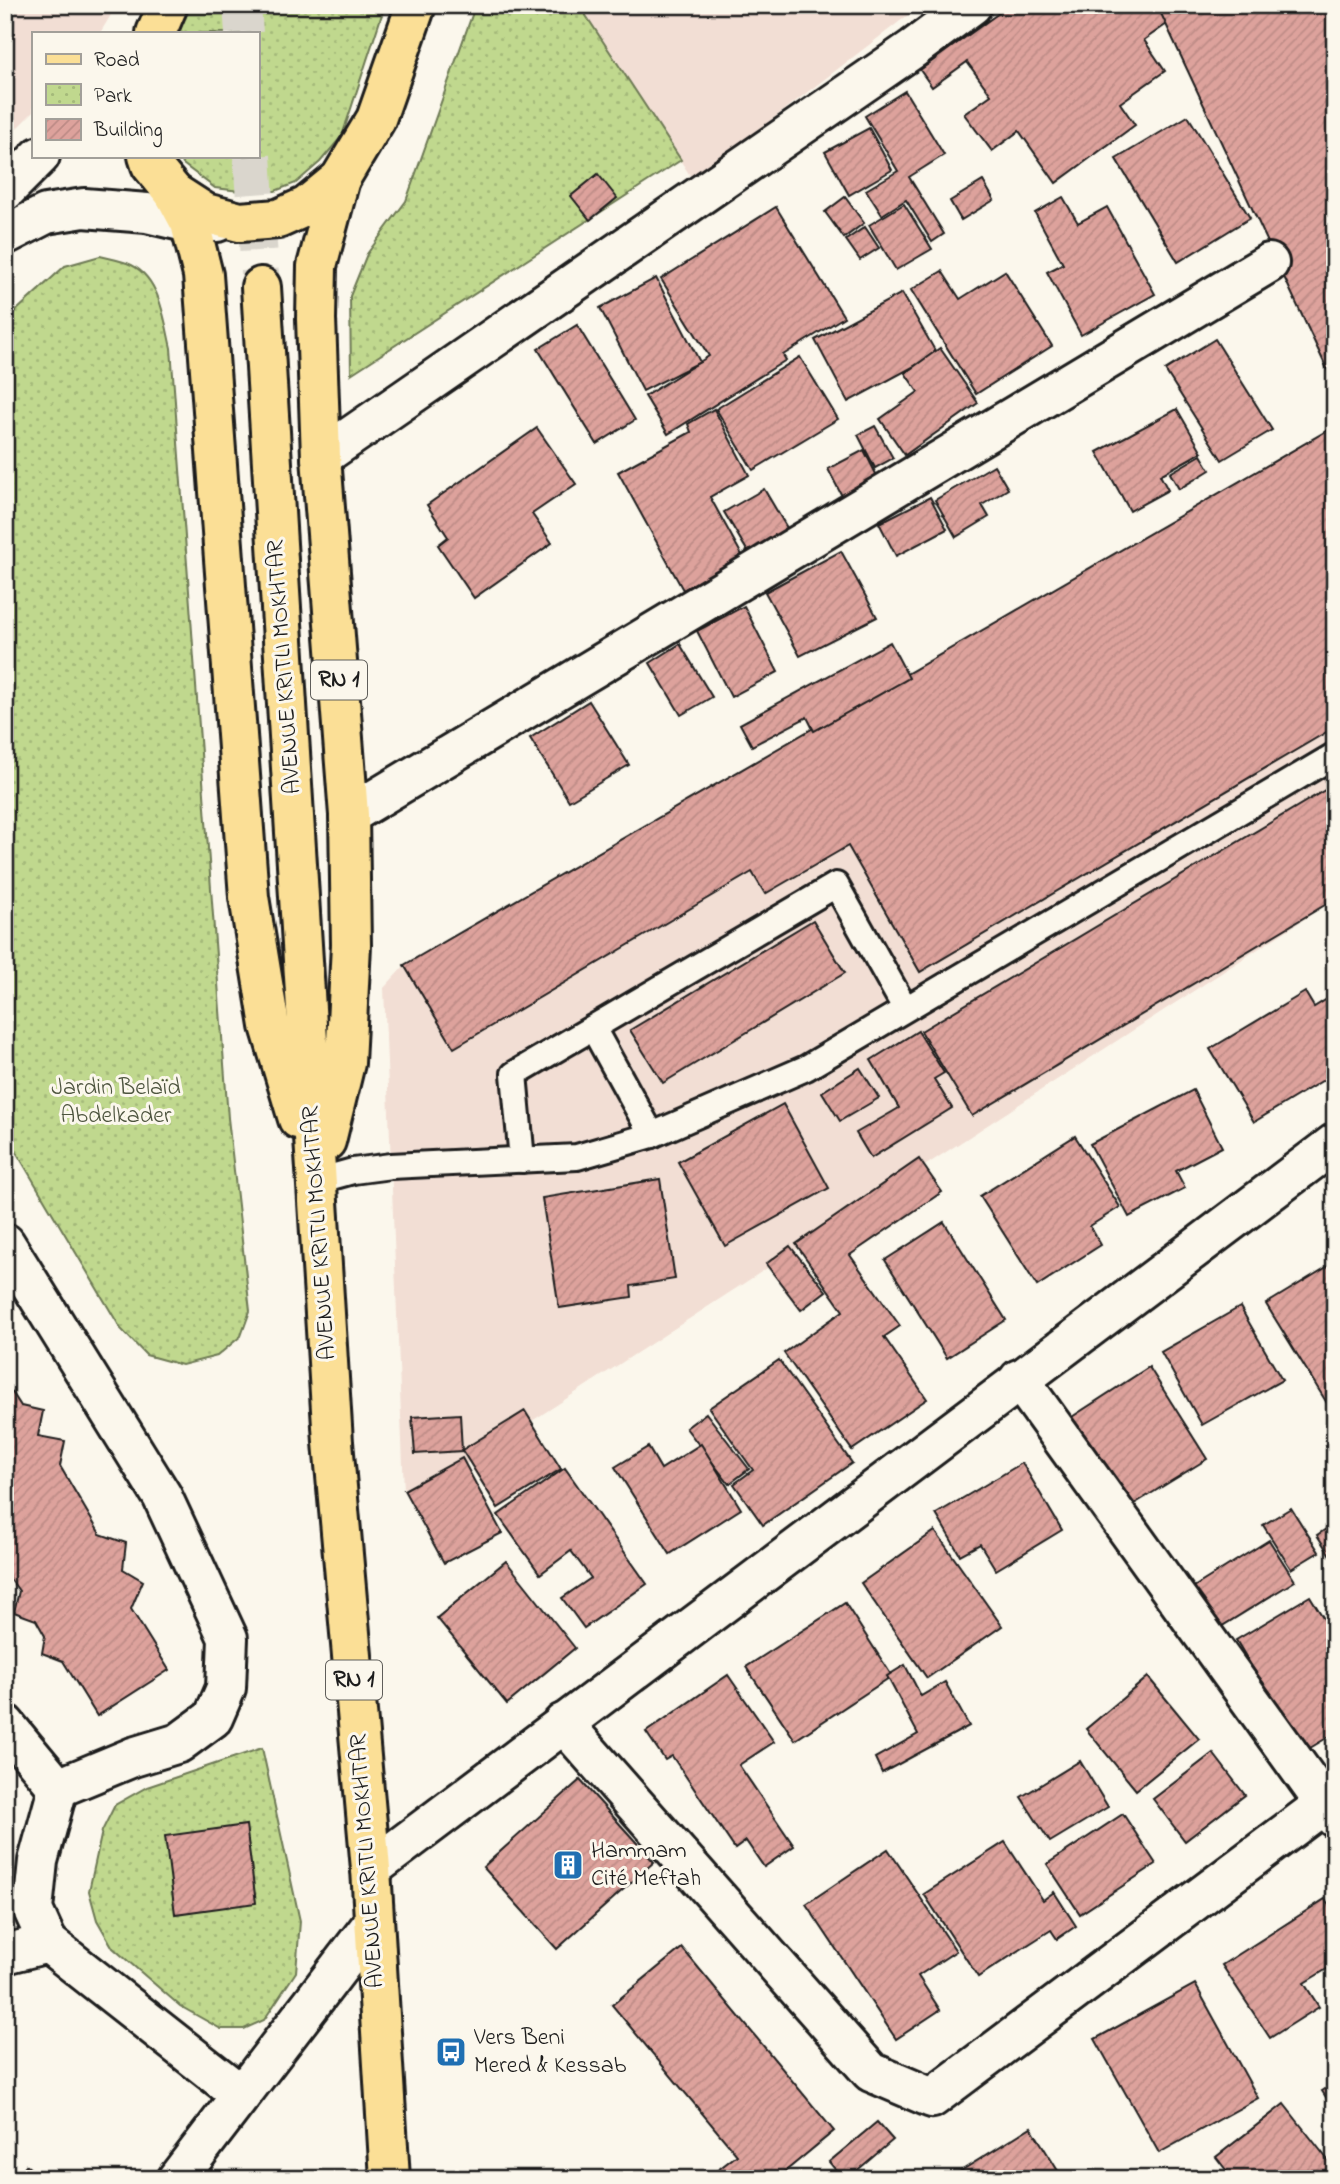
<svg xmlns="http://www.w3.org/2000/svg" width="1340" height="2184" font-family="'Indie Flower',sans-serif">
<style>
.built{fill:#f2ded4}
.park{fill:url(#park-dots);stroke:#6e7a55;stroke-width:2}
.building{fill:url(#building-hatch);stroke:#1c1c1c;stroke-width:2}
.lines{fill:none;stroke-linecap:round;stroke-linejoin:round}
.primary-tunnel{stroke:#dad6cd;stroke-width:38;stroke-dasharray:38 19;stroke-linecap:butt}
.service-casing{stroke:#1c1c1c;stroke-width:30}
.minor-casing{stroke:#1c1c1c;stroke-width:44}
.secondary-casing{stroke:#1c1c1c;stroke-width:44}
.primary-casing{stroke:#1c1c1c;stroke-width:44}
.service{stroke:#fbf7ec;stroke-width:24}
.minor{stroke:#fbf7ec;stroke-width:38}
.secondary{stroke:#fbf7ec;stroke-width:38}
.primary{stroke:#fbdf96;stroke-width:38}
.labels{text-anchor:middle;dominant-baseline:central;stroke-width:6;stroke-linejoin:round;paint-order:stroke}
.shield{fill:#fbf7ec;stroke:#5f5e5a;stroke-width:2}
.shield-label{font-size:23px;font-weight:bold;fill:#1c1c1c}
.street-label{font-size:24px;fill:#1c1c1c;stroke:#fbf7ec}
.park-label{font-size:24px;fill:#4d543e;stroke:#fbf7ec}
.poi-label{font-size:24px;fill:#1c1c1c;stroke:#fbf7ec;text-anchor:start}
</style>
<defs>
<pattern id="park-dots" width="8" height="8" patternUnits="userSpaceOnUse" patternTransform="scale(1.75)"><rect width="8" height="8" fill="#c0d88e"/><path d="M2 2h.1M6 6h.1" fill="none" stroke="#a4b97a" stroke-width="1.8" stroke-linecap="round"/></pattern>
<pattern id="building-hatch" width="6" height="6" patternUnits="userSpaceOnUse" patternTransform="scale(1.75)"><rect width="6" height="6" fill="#dda29c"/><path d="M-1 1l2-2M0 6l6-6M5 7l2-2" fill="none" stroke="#bd8b86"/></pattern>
</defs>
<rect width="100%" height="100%" fill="#fbf7ec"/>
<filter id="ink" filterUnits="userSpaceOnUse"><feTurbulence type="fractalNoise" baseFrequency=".0143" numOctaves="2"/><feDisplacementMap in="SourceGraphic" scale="14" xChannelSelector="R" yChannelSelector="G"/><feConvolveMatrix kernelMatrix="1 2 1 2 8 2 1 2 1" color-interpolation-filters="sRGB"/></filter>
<g filter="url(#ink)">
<g class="built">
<path d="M 5,5 L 117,5 L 100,33 L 33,33 L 33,112 L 5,140 Z"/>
<path d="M 579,5 L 921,5 L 693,180 Z"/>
<path d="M 1335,426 L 1335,899 L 449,1475 L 404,1491 L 384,988 L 405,965 Z"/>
</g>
<g class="park">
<path d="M 189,5 L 385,5 L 342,136 L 320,162 L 296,183 L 275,191 L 240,191 L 215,188 L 183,164 L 178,156 L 257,156 L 257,33 L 179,33 Z"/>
<path d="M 472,5 L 579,5 L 681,160 L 351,374 L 350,296 L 367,254 L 406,201 L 472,15 Z"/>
<path d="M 100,256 C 109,258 118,260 127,263 C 160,275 164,319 171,348 L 228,1118 L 250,1311 L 241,1336 L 217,1356 L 182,1365 L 146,1355 L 121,1329 L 5,1133 L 5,321 L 65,266 Z"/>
<path d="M 262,1748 L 300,1921 L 296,1972 L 264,2020 L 244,2029 L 221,2029 L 180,2006 L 113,1948 L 97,1920 L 89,1891 L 102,1831 L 115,1805 L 147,1787 Z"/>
</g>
<g class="building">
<path d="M 1010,5 L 1173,5 L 1180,15 L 1144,40 L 1165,71 L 1120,103 L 1135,125 L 1056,183 L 1019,131 L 992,151 L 964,114 L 991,95 L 967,62 L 932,87 L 920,70 Z"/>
<path d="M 1157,5 L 1335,5 L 1335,386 Z"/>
<path d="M 905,91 L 944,155 L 909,177 L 944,234 L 932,242 L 906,200 L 882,215 L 866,190 L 898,171 L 865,116 Z"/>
<path d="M 1188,116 L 1250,218 L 1178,262 L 1116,159 Z"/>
<path d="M 869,128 L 892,170 L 849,195 L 825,152 Z"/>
<path d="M 598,174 L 617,198 L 590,220 L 571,196 Z"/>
<path d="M 983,181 L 994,200 L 961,220 L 950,201 Z"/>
<path d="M 845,197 L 864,223 L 844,238 L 825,212 Z"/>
<path d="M 1063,197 L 1078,223 L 1107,207 L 1155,294 L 1081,335 L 1047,272 L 1063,264 L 1035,213 Z"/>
<path d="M 904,204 L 932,249 L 896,270 L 869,225 Z"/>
<path d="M 776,207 L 844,317 L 783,355 L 786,360 L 668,434 L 645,396 L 709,356 L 661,279 Z"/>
<path d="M 865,227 L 879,248 L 860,260 L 846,240 Z"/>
<path d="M 942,271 L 960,299 L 1005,271 L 1052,346 L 976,394 L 911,290 Z"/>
<path d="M 656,278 L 700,362 L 643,391 L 600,308 Z"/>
<path d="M 902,293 L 937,354 L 848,402 L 815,340 Z"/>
<path d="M 577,325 L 635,420 L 597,444 L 538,349 Z"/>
<path d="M 1215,339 L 1272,430 L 1222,460 L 1165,370 Z"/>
<path d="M 940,348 L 978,403 L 905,455 L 880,419 L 918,392 L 905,373 Z"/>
<path d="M 800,357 L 838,419 L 753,470 L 716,409 Z"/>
<path d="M 714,409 L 749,475 L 710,497 L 743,557 L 683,590 L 618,472 L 691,432 L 688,424 Z"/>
<path d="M 1177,409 L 1202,452 L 1160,475 L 1168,490 L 1130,511 L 1097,452 Z"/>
<path d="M 875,426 L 893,458 L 875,468 L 858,435 Z"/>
<path d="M 1335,426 L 1335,727 L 920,972 L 848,846 L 765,894 L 752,872 L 454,1048 L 404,965 Z"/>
<path d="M 537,428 L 576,484 L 532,514 L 552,543 L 474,598 L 438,545 L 448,537 L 427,505 Z"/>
<path d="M 864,450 L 882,486 L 846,504 L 828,469 Z"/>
<path d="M 1201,455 L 1210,470 L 1179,489 L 1170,473 Z"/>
<path d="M 994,465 L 1008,489 L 982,505 L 989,517 L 956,537 L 935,500 Z"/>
<path d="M 764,489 L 790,533 L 751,557 L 724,512 Z"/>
<path d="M 930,497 L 947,529 L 896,556 L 879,523 Z"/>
<path d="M 841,551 L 877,617 L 800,656 L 765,592 Z"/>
<path d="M 744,606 L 778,672 L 731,697 L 697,631 Z"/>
<path d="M 890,642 L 909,678 L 814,731 L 807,717 L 752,746 L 740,724 Z"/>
<path d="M 680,644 L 712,697 L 681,715 L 650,663 Z"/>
<path d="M 589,701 L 629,765 L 569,801 L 530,738 Z"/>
<path d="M 1335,784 L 1335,899 L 972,1116 L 921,1031 Z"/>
<path d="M 813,920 L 845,973 L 663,1083 L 630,1030 Z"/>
<path d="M 1305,992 L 1314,1007 L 1335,994 L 1335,1073 L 1254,1122 L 1210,1049 Z"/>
<path d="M 918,1031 L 944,1073 L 934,1079 L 952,1108 L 871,1158 L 856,1133 L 899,1108 L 871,1060 Z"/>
<path d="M 860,1068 L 879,1098 L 840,1121 L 822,1092 Z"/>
<path d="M 1193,1090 L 1222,1147 L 1176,1171 L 1185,1188 L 1129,1217 L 1090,1144 Z"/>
<path d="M 783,1104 L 829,1188 L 725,1246 L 678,1162 Z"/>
<path d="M 1075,1136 L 1120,1207 L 1090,1226 L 1101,1245 L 1037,1286 L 980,1196 Z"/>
<path d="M 919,1159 L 942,1192 L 850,1255 L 900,1326 L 884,1337 L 927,1399 L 852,1450 L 784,1353 L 843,1311 L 796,1244 Z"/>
<path d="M 660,1179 L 675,1279 L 631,1286 L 632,1297 L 559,1308 L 542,1198 Z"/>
<path d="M 944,1222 L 1006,1320 L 947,1358 L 885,1260 Z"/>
<path d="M 790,1246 L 826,1291 L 801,1310 L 766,1264 Z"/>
<path d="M 1335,1262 L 1335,1405 L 1330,1408 L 1266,1304 Z"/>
<path d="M 1240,1307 L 1282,1380 L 1202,1425 L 1161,1352 Z"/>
<path d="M 779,1360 L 852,1463 L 763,1525 L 734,1484 L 753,1470 L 709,1408 Z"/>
<path d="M 1149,1367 L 1207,1459 L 1118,1514 L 1061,1424 Z"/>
<path d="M 5,1381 L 21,1406 L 43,1411 L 38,1436 L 65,1441 L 60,1466 L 100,1534 L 126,1543 L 123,1569 L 143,1581 L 131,1609 L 169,1670 L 97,1716 L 63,1661 L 42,1653 L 45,1636 L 36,1620 L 14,1612 L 19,1591 L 5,1572 Z"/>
<path d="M 525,1411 L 561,1469 L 498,1508 L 462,1450 Z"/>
<path d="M 706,1413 L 749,1469 L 729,1484 L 686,1428 Z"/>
<path d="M 460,1414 L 462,1451 L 415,1454 L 412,1417 Z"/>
<path d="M 701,1444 L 741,1509 L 670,1554 L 615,1467 L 648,1447 L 661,1469 Z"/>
<path d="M 462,1458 L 502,1533 L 444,1563 L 404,1490 Z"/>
<path d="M 1022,1463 L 1062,1530 L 996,1570 L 980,1544 L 960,1555 L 936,1514 Z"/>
<path d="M 565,1468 L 647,1584 L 584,1628 L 562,1598 L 591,1578 L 571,1551 L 540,1574 L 498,1515 Z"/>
<path d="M 1291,1508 L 1319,1552 L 1291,1569 L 1263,1525 Z"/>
<path d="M 1335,1523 L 1335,1563 L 1317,1535 Z"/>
<path d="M 935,1531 L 1002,1626 L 927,1678 L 861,1583 Z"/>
<path d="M 1269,1540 L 1295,1581 L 1198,1641 L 1173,1600 Z"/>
<path d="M 506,1561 L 575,1648 L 507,1704 L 437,1618 Z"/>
<path d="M 1310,1596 L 1335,1637 L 1335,1733 L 1290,1760 L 1283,1719 L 1236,1640 Z"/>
<path d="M 845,1603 L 892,1676 L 795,1740 L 746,1667 Z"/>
<path d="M 905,1665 L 921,1696 L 945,1682 L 969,1726 L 882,1773 L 875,1758 L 918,1734 L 887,1676 Z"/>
<path d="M 728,1675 L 774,1742 L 739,1765 L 794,1846 L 764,1867 L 746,1841 L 735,1849 L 672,1756 L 665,1760 L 646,1732 Z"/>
<path d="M 1148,1677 L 1199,1739 L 1136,1790 L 1086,1729 Z"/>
<path d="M 1213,1753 L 1245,1795 L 1185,1841 L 1153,1799 Z"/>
<path d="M 1080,1761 L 1108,1807 L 1050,1842 L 1021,1797 Z"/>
<path d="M 580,1780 L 654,1862 L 557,1949 L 483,1867 Z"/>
<path d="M 1123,1814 L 1156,1864 L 1080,1914 L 1047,1864 Z"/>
<path d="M 246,1825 L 256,1903 L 175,1914 L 165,1836 Z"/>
<path d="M 1005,1842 L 1043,1900 L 1054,1892 L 1076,1926 L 1057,1939 L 1051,1930 L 978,1977 L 924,1894 Z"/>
<path d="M 888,1849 L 956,1951 L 918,1976 L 940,2010 L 896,2039 L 806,1904 Z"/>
<path d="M 1325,1899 L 1335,1915 L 1335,1964 L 1304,1983 L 1319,2007 L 1270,2038 L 1222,1965 Z"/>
<path d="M 682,1948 L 834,2131 L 776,2179 L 713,2179 L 710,2176 L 737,2155 L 612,2005 Z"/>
<path d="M 1195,1984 L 1258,2098 L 1159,2153 L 1095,2039 Z"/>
<path d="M 1335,2083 L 1335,2111 L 1322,2091 Z"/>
<path d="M 1284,2104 L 1335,2169 L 1335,2179 L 1233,2179 L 1216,2157 Z"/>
<path d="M 877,2122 L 893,2140 L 847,2179 L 843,2179 L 829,2162 Z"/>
<path d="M 1031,2127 L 1063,2179 L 948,2179 Z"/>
<path d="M 26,2165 L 43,2179 L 15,2179 Z"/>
</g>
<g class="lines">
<g class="primary-tunnel">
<path d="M 242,5 L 244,33"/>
<path d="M 252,156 L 261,287"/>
</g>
<g class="service-casing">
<g id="service">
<path d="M 593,1028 L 652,1135"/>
<path d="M 522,1160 L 514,1074 L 836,885 L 905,1008"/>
<path d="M 317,1181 L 353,1171 L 391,1166 L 577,1157 L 652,1135 L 806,1068 L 1335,755"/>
</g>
</g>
<g class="minor-casing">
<g id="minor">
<path d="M 321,457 L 914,48 L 972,5"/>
<path d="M 349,815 L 1269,263"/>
<path d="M 5,1243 L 162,1496 L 228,1638 L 226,1688 L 213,1718 L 179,1743 L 133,1757 L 58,1788 L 38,1861 L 33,1910 L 48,1943"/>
<path d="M 1019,1379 L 1335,1818"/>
<path d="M 563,1723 L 871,2072 L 932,2098 L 1335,1796"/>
<path d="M 5,1724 L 58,1788"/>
<path d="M 371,1869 L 1335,1143"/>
<path d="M 5,1954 L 48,1943 L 240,2094"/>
</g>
</g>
<g class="secondary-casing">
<g id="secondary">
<path d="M 5,191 L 40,156"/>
<path d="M 5,235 L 46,214 L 84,208 L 147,213 L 190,223 L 217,222"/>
<path d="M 177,2179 L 373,1923"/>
</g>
</g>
<g class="primary-casing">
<g id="primary">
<path d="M 156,33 L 168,5"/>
<path d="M 148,156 L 151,165 L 174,193 L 205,213 L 240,222 L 278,219 L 307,206 L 340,179 L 376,119 L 416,5"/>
<path d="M 174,193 L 190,223 L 203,275 L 249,897 L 270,1026 L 298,1119"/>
<path d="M 261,287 L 333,1442 L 371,1869 L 390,2179"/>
<path d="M 326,1141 L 345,1063 L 351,945 L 349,815 L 321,457 L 316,319 L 317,266 L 340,179"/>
</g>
</g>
<use href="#service" class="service"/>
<use href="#minor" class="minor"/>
<use href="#secondary" class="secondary"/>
<use href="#primary" class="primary"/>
</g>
</g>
<defs>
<g id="building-square" transform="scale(1.575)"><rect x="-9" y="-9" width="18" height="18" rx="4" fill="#1f6fb2" stroke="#fbf7ec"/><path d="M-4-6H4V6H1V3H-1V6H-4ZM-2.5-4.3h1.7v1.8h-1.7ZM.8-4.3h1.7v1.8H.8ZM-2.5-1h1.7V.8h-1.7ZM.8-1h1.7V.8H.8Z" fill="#fff"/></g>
<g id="bus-square" transform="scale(1.575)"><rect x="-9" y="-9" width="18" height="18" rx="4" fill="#1f6fb2" stroke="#fbf7ec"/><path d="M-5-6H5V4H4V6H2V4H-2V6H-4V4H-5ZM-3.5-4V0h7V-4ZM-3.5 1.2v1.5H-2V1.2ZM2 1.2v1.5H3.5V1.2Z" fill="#fff"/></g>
</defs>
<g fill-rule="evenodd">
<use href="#building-square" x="568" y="1865"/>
<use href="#bus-square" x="451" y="2052"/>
</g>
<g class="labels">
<g class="shield">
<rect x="311" y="660.5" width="56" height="39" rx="5"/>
<rect x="326" y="1660.5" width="56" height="39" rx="5"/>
</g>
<g class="shield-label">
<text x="339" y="680">RN 1</text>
<text x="354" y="1680">RN 1</text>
</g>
<g class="street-label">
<text transform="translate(285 667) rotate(-94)">AVENUE KRITLI MOKHTAR</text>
<text transform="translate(320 1233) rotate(-94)">AVENUE KRITLI MOKHTAR</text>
<text transform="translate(368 1861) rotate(-94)">AVENUE KRITLI MOKHTAR</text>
</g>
<g class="park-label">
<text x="116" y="1088">Jardin Belaïd<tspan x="116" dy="28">Abdelkader</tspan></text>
</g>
<g class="poi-label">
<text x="591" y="1851">Hammam<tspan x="591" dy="28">Cité Meftah</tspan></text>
<text x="474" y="2038">Vers Beni<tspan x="474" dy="28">Mered &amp; Kessab</tspan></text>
</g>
</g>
<rect width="1340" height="2184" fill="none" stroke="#fbf7ec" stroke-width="28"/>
<rect x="14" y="14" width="1312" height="2156" fill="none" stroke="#1c1c1c" stroke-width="2.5" filter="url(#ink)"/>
<rect x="32" y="32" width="228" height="126" fill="#fbf7ec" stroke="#a29f99" stroke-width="2"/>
<rect x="46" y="54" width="35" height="10" fill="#fbdf96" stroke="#a29f99" stroke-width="2"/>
<text x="94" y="66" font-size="21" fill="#1c1c1c">Road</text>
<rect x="46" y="84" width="35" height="21" fill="url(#park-dots)" stroke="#a29f99" stroke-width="2"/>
<text x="94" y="102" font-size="21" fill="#1c1c1c">Park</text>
<rect x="46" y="119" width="35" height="21" fill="url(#building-hatch)" stroke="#a29f99" stroke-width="2"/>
<text x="94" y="136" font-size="21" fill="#1c1c1c">Building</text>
</svg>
